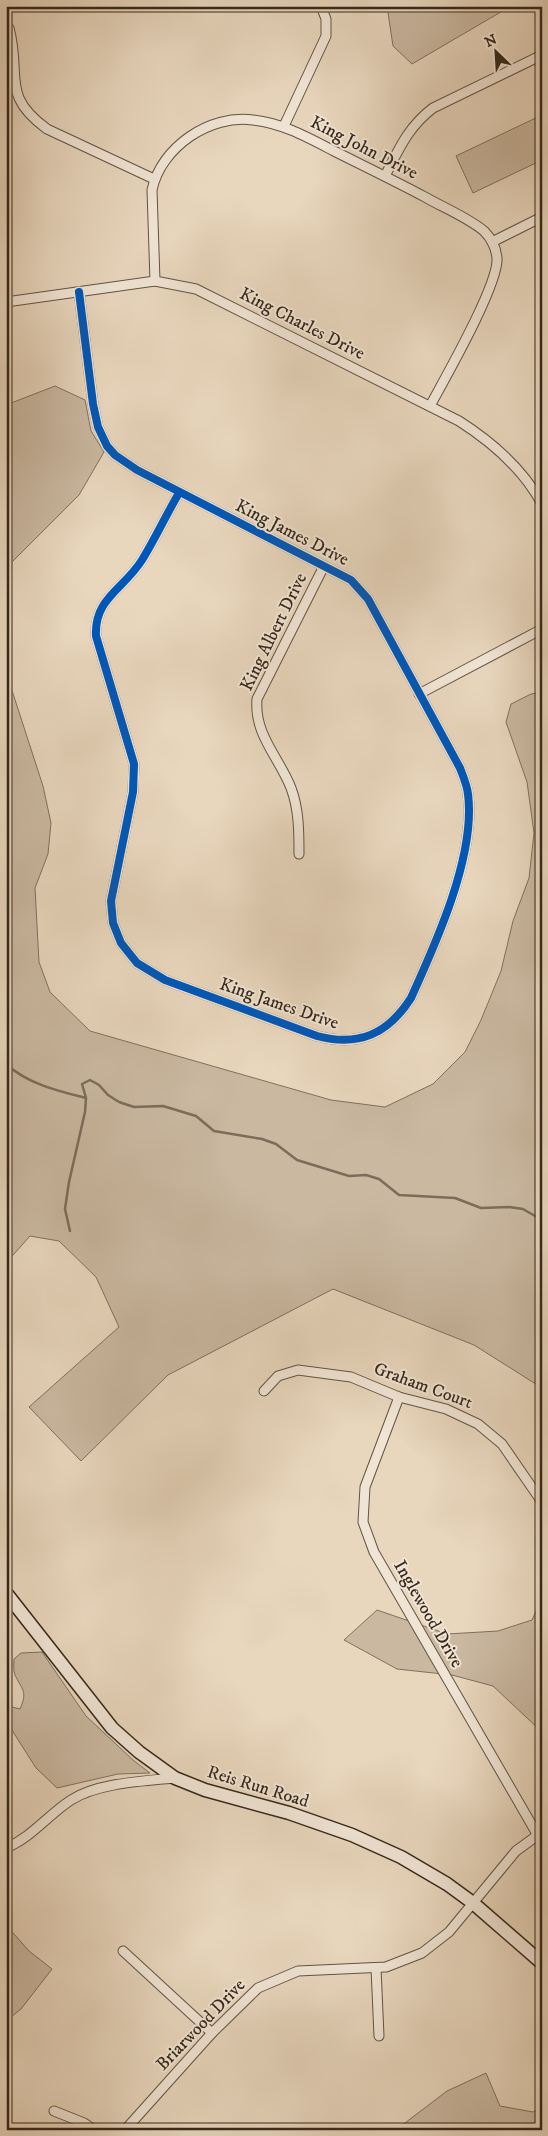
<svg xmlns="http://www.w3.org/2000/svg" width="548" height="2136" font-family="'IM FELL DW Pica',serif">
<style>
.green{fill:#cab8a1;stroke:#80705e}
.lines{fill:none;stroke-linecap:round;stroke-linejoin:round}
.stream{stroke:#7c6d5b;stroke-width:2.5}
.street-casing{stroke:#625444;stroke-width:11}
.secondary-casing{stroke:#36281b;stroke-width:15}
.street{stroke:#f0e4d4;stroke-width:9}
.secondary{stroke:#f0e4d4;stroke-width:12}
.cycleway-casing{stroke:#f0e4d4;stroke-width:11}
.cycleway{stroke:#0057b8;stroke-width:8}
.labels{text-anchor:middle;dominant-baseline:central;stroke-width:4;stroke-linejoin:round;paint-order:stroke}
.street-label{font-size:18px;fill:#36281b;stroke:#f0e4d4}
</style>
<rect width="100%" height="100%" fill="#e8d6bd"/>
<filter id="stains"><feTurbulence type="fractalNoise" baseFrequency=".004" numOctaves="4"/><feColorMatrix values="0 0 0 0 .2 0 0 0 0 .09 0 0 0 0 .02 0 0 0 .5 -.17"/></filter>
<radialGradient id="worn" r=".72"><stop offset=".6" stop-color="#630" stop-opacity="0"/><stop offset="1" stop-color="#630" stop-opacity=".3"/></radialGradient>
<g class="green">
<path d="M 387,6 L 511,6 L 412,64 L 393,46 Z"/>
<path d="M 542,115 L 542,160 L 473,193 L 456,156 Z"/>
<path d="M 55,386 L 85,400 L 91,431 L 104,452 L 79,495 L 6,568 L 6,405 Z"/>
<path d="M 6,672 L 43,786 L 51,823 L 48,854 L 35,888 L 39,962 L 50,992 L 90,1031 L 331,1100 L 385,1107 L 433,1084 L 465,1052 L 481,1020 L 501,971 L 513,921 L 529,878 L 534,833 L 527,782 L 506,722 L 511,704 L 531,694 L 542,692 L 542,1388 L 474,1345 L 333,1289 L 168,1375 L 81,1461 L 29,1407 L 119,1327 L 96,1277 L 59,1241 L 30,1236 L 6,1263 Z"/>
<path d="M 542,1598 L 542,1732 L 493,1686 L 452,1675 L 397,1669 L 344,1640 L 377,1610 L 447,1634 L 498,1631 L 532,1620 Z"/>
<path d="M 42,1652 L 86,1716 L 133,1760 L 150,1773 L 118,1774 L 57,1788 L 36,1768 L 10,1727 L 6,1733 L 6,1700 L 12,1707 L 20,1709 C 28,1691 22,1690 15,1675 C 13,1671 14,1664 14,1659 L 21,1653 Z"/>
<path d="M 6,1925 L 29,1951 L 52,1969 L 21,2009 L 6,2021 Z"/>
<path d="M 486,2073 L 500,2106 L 533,2112 L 542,2108 L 542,2130 L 399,2130 L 401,2126 L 447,2091 Z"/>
</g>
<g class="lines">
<g class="stream">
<path d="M 6,1064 C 28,1084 58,1091 86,1098 L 82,1084 L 90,1080 L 99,1085 L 108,1095 L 119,1102 L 134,1107 L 163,1106 L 196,1116 L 214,1131 L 262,1139 L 276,1144 L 297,1160 L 349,1176 L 366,1175 L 379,1179 L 399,1195 L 455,1198 L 481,1208 L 509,1207 L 523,1209 L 542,1220"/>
<path d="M 70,1231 L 65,1209 L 69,1182 L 85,1112 L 86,1098"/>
</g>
<g class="street-casing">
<g id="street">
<path d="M 9,28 C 22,76 0,95 47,129 L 154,179"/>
<path d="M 284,126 L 326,36 L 326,19 L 321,6"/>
<path d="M 385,176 C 399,149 408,127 433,108 L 542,55"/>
<path d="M 492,242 L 542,217"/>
<path d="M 155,281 L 152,190 C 161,147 210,114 253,120 C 282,123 307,137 334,151 C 364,166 395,181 425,197 C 444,208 467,217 484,231 C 491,238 496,248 497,258 C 499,284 445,378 430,406"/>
<path d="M 79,292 L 93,404 L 98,427 L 107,446 L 115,455 L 137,470 L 351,580 L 368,599 L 460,768 C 463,776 467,785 468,794 C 476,855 436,943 411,998 C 388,1034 359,1047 317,1036 L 165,980 L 137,963 L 121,943 L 113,923 L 111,901 L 133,792 L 134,764 L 96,636 C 94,598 124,589 142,560 C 155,539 166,515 179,493"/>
<path d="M 6,302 L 155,281 L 196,289 L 459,421 C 492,442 523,469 542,504"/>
<path d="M 419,694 L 542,629"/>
<path d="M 299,854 C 299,832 299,809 291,788 C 279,757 254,735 257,699 L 324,566"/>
<path d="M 264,1391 L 278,1376 L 298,1370 L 351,1377 L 399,1397 L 446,1409 L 478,1424 L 502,1444 L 542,1502"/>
<path d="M 399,1397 L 365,1487 L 363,1522 L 374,1552 L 537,1834"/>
<path d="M 6,1848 C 32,1837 48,1815 71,1800 C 97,1783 144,1781 175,1778"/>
<path d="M 123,1951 L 212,2033"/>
<path d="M 376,1968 L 379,2036"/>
<path d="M 54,2111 L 84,2123 L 94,2130"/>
<path d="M 125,2130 L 212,2033 L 258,1988 L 298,1971 L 386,1967 L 422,1953 L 449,1932 L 516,1851 L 542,1832"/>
</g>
</g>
<g class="secondary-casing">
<path id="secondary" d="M 6,1593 L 112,1728 L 139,1752 L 175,1778 L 205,1790 L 289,1813 L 352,1835 L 401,1857 L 447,1884 L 473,1903 L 542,1963"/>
</g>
<use href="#street" class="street"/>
<use href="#secondary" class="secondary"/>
<g class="cycleway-casing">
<path id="cycleway" d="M 79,292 L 93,404 L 98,427 L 107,446 L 115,455 L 137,470 L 351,580 L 368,599 L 460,768 C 463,776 467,785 468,794 C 476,855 436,943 411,998 C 388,1034 359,1047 317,1036 L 165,980 L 137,963 L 121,943 L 113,923 L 111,901 L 133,792 L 134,764 L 96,636 C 94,598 124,589 142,560 C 155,539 166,515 179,493"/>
</g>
<use href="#cycleway" class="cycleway"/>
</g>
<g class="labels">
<g class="street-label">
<text transform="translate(364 148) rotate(27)">King John Drive</text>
<text transform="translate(302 324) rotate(27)">King Charles Drive</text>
<text transform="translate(292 533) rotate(27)">King James Drive</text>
<text transform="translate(274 632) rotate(-64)">King Albert Drive</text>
<text transform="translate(279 1004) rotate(19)">King James Drive</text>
<text transform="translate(423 1386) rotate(20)">Graham Court</text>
<text transform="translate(428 1614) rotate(60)">Inglewood Drive</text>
<text transform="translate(258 1787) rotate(17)">Reis Run Road</text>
<text transform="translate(201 2025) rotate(-46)">Briarwood Drive</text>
</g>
</g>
<rect width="548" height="2136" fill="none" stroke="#e8d6bd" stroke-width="25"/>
<rect x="8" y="8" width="533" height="2121" fill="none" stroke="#36281b" stroke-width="2.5"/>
<rect x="12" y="12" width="523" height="2111" fill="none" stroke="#36281b"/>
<g transform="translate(496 52) rotate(335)" stroke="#f0e4d4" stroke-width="4" paint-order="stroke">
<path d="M0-4L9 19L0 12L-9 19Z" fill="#36281b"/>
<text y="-8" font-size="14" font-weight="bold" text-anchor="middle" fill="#36281b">N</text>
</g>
<rect width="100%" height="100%" filter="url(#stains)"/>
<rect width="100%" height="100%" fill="url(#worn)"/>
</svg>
